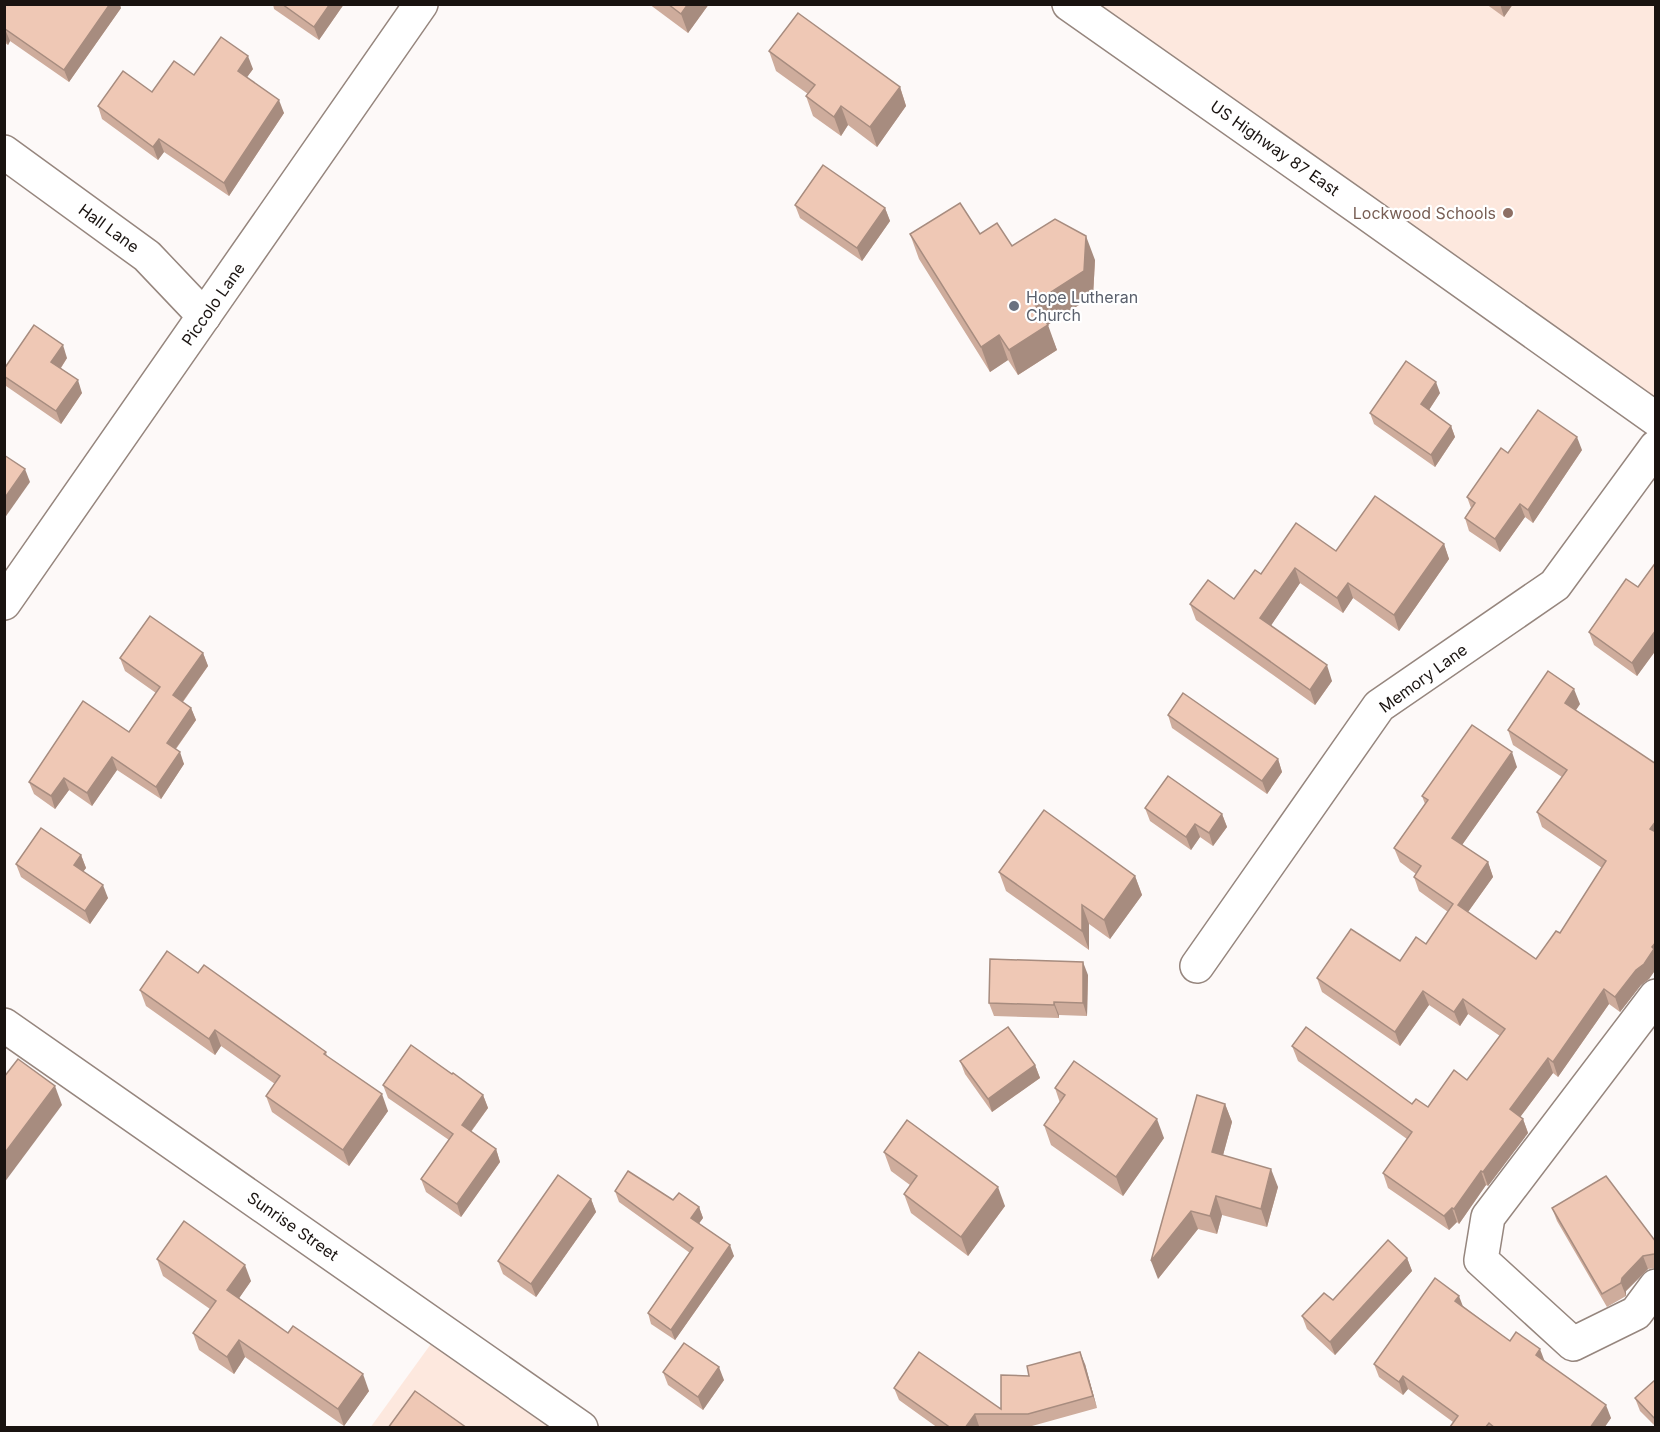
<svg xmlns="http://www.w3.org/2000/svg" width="1660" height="1432" font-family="Inter,sans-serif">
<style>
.built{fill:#fde8de}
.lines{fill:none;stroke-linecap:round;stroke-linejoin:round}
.minor-casing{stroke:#96867e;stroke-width:36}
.minor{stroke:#fff;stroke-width:33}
.wall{fill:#ceac9c}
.shaded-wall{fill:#a78c7f}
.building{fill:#efc8b5;stroke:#a78c7f;stroke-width:1.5}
.education-dot{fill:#8d6e63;stroke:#fff;stroke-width:2}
.worship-dot{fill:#6b7280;stroke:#fff;stroke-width:2}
.labels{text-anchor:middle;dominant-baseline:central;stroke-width:4.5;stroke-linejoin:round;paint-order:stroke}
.street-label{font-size:16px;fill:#191310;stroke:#fff}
.education-label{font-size:16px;fill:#785e54;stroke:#fff;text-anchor:end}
.worship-label{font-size:16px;fill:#5b616d;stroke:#fff;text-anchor:start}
</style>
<rect width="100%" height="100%" fill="#fdf9f8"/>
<g class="built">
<path d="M 1065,5 L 1655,5 L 1655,421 Z"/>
<path d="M 441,1330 L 581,1428 L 370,1428 Z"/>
</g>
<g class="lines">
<g class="minor-casing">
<g id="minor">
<path d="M 1069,4 L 1362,210 L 1656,419"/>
<path d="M 4,152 L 147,256 L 204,316"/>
<path d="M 4,603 L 421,4"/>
<path d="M 1197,966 L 1379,706 L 1555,585 L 1656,447"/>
<path d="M 1656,996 L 1488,1217 L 1481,1260 L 1573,1344 L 1636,1313 L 1656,1286"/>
<path d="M 4,1025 L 581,1428"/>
</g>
</g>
<use href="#minor" class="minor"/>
</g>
<g class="wall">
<path d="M 4,4 L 121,8 L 69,82 L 10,41 L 8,45 L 4,42 Z"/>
<path d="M 273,4 L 344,4 L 319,40 L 274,9 Z"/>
<path d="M 649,4 L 709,4 L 688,33 Z"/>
<path d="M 1486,4 L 1513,4 L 1504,17 Z"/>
<path d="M 769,51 L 900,87 L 906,106 L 877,147 L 848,125 L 841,136 L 813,116 L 806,96 L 808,94 L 776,71 Z"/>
<path d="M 253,69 L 247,77 L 284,113 L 229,196 L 164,152 L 158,160 L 102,119 L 98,106 L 152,92 L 194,75 Z"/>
<path d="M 795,205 L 885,208 L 890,221 L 862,261 L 800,218 Z"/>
<path d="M 910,234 L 980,234 L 1012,246 L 1095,260 L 1093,296 L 1047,325 L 1057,350 L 1018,375 L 1008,360 L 990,372 L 919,259 Z"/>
<path d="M 67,358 L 61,368 L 82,393 L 61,424 L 6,386 L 4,383 L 4,369 Z"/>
<path d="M 1440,393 L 1429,410 L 1451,426 L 1455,437 L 1435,467 L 1374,424 L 1370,413 Z"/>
<path d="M 1582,450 L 1533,523 L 1525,517 L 1500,552 L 1469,531 L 1465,518 L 1471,508 L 1467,497 L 1508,453 Z"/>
<path d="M 1444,544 L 1449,559 L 1399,631 L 1353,598 L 1343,613 L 1300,583 L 1271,625 L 1332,681 L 1315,705 L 1196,620 L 1190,604 L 1234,599 L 1261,574 L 1336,551 Z"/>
<path d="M 1656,562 L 1656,650 L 1637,676 L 1594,645 L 1589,632 L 1638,587 Z"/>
<path d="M 203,653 L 208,666 L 183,702 L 191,708 L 196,720 L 176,749 L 184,764 L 161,799 L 117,770 L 92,806 L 69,790 L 55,809 L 34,794 L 29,782 L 129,732 L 156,693 L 125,671 L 120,658 Z"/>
<path d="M 1580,704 L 1576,710 L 1656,764 L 1656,969 L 1649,979 L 1641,985 L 1620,1012 L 1609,1004 L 1558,1077 L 1553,1073 L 1520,1117 L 1523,1119 L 1528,1133 L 1488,1186 L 1486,1185 L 1459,1224 L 1457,1222 L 1449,1230 L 1388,1188 L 1383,1173 L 1407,1139 L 1298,1061 L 1292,1046 L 1412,1104 L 1428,1107 L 1467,1080 L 1500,1036 L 1468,1014 L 1460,1026 L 1429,1005 L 1400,1046 L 1322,992 L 1317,978 L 1400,961 L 1426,944 L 1448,912 L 1419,891 L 1414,877 L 1416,874 L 1400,862 L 1394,848 L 1425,804 L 1422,796 L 1517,767 L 1462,845 L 1488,862 L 1493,877 L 1468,912 L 1536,959 L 1560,933 L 1602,868 L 1542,827 L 1537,812 L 1562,777 L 1513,745 L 1508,730 Z"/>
<path d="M 1168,715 L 1278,759 L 1282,772 L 1267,794 L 1172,728 Z"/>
<path d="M 1145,808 L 1222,814 L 1227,827 L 1213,846 L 1200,837 L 1191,850 L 1150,821 Z"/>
<path d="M 81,855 L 86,868 L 83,872 L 108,898 L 90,924 L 21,877 L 16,864 Z"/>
<path d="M 999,872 L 1135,876 L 1142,895 L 1110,939 L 1089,924 L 1089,950 L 1006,891 Z"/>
<path d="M 198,973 L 326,1052 L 327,1056 L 388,1111 L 349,1166 L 272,1112 L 266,1096 L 275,1084 L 221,1046 L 215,1055 L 146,1006 L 140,990 Z"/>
<path d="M 1088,975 L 1087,1016 L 1059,1015 L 1059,1018 L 994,1016 L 989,1003 Z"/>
<path d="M 960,1061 L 1035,1065 L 1040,1078 L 992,1112 L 965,1074 Z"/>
<path d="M 452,1074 L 483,1095 L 488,1108 L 471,1132 L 496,1149 L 500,1162 L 461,1217 L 426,1192 L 421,1179 L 449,1140 L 388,1098 L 383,1085 Z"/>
<path d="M 1055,1088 L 1164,1138 L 1123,1196 L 1051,1145 L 1044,1125 L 1060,1103 Z"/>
<path d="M 1225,1104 L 1232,1122 L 1223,1155 L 1278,1187 L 1267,1227 L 1222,1215 L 1217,1234 L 1198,1229 L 1158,1279 Z"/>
<path d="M 884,1152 L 1005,1206 L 968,1256 L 911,1213 L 904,1194 L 910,1185 L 891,1171 Z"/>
<path d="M 615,1191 L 673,1200 L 699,1207 L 703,1218 L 699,1223 L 734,1256 L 675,1340 L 651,1324 L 648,1313 L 690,1253 L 619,1202 Z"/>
<path d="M 591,1199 L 596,1212 L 536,1297 L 503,1274 L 498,1261 Z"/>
<path d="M 1552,1208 L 1656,1242 L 1656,1268 L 1648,1269 L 1626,1291 L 1626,1296 L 1607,1307 L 1557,1221 Z"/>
<path d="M 1407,1258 L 1412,1271 L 1335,1355 L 1307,1329 L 1302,1316 L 1333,1300 Z"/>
<path d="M 157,1259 L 251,1281 L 239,1298 L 369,1391 L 344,1426 L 245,1357 L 234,1374 L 199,1350 L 193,1333 L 210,1309 L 163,1276 Z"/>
<path d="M 1463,1306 L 1510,1341 L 1544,1361 L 1611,1418 L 1604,1428 L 1450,1428 L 1453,1422 L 1408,1389 L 1403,1395 L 1379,1377 L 1374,1364 Z"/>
<path d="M 1085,1364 L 1097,1408 L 1032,1426 L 979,1426 L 978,1428 L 938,1428 L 899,1400 L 894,1388 L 1001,1409 L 1029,1376 Z"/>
<path d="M 663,1372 L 724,1380 L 703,1410 L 668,1385 Z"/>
<path d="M 1656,1381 L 1656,1427 L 1640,1411 L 1635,1398 Z"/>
</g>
<g class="shaded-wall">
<path d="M 110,4 L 120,4 L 121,8 L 69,82 L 64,70 Z"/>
<path d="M 330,4 L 344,4 L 319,40 L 314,27 Z"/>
<path d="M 688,4 L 709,4 L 688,33 L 681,14 Z"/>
<path d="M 1500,4 L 1513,4 L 1504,17 Z"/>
<path d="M 5,29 L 10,41 L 8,45 L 4,36 L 4,30 Z"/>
<path d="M 248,56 L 253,69 L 242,84 L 238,71 Z"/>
<path d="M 900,87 L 906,106 L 877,147 L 870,127 Z"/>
<path d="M 279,100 L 284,113 L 229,196 L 224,183 Z"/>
<path d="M 841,106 L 848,125 L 841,136 L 834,117 Z"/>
<path d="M 159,139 L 164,152 L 158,160 L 153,147 Z"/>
<path d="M 885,208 L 890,221 L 862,261 L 857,248 Z"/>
<path d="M 1086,236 L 1095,260 L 1093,296 L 1043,328 L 1034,303 Z"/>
<path d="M 1048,325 L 1057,350 L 1018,375 L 1009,350 Z"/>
<path d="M 999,335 L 1008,360 L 990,372 L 981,347 Z"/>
<path d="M 63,345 L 67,358 L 56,375 L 51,362 Z"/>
<path d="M 78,380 L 82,393 L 61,424 L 56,411 Z"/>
<path d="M 1436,382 L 1440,393 L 1425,416 L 1421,404 Z"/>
<path d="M 1451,426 L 1455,437 L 1435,467 L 1431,455 Z"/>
<path d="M 1577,437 L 1582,450 L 1533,523 L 1528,510 Z"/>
<path d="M 25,469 L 30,482 L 4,519 L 4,499 Z"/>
<path d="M 1520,504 L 1525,517 L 1500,552 L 1495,539 Z"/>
<path d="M 1444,544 L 1449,559 L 1399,631 L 1394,615 Z"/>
<path d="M 1295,568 L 1300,583 L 1266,633 L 1260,618 Z"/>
<path d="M 1348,583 L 1353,598 L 1343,613 L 1337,598 Z"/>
<path d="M 1656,630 L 1656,650 L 1637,676 L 1632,663 Z"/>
<path d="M 203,653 L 208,666 L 178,708 L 173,695 Z"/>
<path d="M 1327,665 L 1332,681 L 1315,705 L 1310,690 Z"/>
<path d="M 1574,689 L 1580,704 L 1571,717 L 1565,703 Z"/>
<path d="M 191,708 L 196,720 L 171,755 L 167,743 Z"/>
<path d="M 180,752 L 184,764 L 161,799 L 156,787 Z"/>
<path d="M 1512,752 L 1517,767 L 1457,852 L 1452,838 Z"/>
<path d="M 112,757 L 117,770 L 92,806 L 87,793 Z"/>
<path d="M 1278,759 L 1282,772 L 1267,794 L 1262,781 Z"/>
<path d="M 64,778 L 69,790 L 55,809 L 51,796 Z"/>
<path d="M 1222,814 L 1227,827 L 1213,846 L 1209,833 Z"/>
<path d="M 1656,821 L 1655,843 L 1650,829 Z"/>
<path d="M 1195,824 L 1200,837 L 1191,850 L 1186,837 Z"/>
<path d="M 81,855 L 86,868 L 78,878 L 74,865 Z"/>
<path d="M 1488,862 L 1493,877 L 1463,919 L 1458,905 Z"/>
<path d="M 1135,876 L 1142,895 L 1110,939 L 1104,920 Z"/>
<path d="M 103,885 L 108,898 L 90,924 L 85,911 Z"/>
<path d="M 1082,905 L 1089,924 L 1089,950 L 1082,931 Z"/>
<path d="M 1656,942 L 1656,969 L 1649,979 L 1641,985 L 1620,1012 L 1615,997 L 1636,970 Z"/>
<path d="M 1083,962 L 1088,975 L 1087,1016 L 1083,1003 Z"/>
<path d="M 1604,989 L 1609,1004 L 1558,1077 L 1553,1062 Z"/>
<path d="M 1423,991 L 1429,1005 L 1400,1046 L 1395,1032 Z"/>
<path d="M 1463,999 L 1468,1014 L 1460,1026 L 1454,1012 Z"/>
<path d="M 1054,1002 L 1059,1015 L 1059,1018 L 1054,1005 Z"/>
<path d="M 215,1030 L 221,1046 L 215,1055 L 209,1039 Z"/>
<path d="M 1548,1058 L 1553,1073 L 1515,1124 L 1510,1109 Z"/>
<path d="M 1035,1065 L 1040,1078 L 992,1112 L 988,1099 Z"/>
<path d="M 55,1086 L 62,1105 L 4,1183 L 4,1154 Z"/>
<path d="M 382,1094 L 388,1111 L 349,1166 L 343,1150 Z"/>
<path d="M 483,1095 L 488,1108 L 466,1138 L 462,1125 Z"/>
<path d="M 1225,1104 L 1232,1122 L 1219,1170 L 1212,1152 Z"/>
<path d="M 1157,1119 L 1164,1138 L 1123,1196 L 1116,1177 Z"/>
<path d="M 1523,1119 L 1528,1133 L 1488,1186 L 1483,1172 Z"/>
<path d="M 496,1149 L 500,1162 L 461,1217 L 457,1204 Z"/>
<path d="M 1271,1169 L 1278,1187 L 1267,1227 L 1261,1209 Z"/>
<path d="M 1481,1171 L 1486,1185 L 1459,1224 L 1454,1209 Z"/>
<path d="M 998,1187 L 1005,1206 L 968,1256 L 961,1237 Z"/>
<path d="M 1216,1196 L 1222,1215 L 1217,1234 L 1210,1216 Z"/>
<path d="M 591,1199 L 596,1212 L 536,1297 L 531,1284 Z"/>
<path d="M 699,1207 L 703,1218 L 695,1229 L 691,1218 Z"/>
<path d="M 1452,1208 L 1457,1222 L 1449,1230 L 1444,1216 Z"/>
<path d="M 1191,1211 L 1198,1229 L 1158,1279 L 1151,1261 Z"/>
<path d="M 730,1245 L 734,1256 L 675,1340 L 671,1330 Z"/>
<path d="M 1643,1256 L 1648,1269 L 1626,1291 L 1626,1296 L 1621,1283 L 1622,1278 Z"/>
<path d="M 1407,1258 L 1412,1271 L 1335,1355 L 1330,1342 Z"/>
<path d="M 245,1265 L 251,1281 L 233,1307 L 227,1290 Z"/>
<path d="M 1459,1296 L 1464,1309 L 1455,1301 Z"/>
<path d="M 239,1340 L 245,1357 L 234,1374 L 227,1357 Z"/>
<path d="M 1540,1349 L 1545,1362 L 1536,1355 Z"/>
<path d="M 1080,1352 L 1085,1364 L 1097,1408 L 1093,1396 Z"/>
<path d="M 719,1367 L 724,1380 L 703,1410 L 698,1397 Z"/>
<path d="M 363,1374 L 369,1391 L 344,1426 L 338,1409 Z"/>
<path d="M 1403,1376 L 1408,1389 L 1403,1395 L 1399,1382 Z"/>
<path d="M 1606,1405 L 1611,1418 L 1604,1428 L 1590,1428 Z"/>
<path d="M 975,1414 L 979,1426 L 978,1428 L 965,1428 Z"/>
</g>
<g class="building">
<path d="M 4,4 L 110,4 L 64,70 L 5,29 L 4,30 Z"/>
<path d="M 282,4 L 330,4 L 314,27 Z"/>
<path d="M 668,4 L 688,4 L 681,14 Z"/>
<path d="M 798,13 L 900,87 L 870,127 L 841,106 L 834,117 L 806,96 L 815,85 L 769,51 Z"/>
<path d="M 221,37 L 248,56 L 238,71 L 279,100 L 224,183 L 159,139 L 153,147 L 98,106 L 123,71 L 152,92 L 174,61 L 194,75 Z"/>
<path d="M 823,165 L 885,208 L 857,248 L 795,205 Z"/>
<path d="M 960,203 L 980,234 L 997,223 L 1012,246 L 1055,219 L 1086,236 L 1084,271 L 1034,303 L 1048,325 L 1009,350 L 999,335 L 981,347 L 910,234 Z"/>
<path d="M 34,325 L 63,345 L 51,362 L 78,380 L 56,411 L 4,376 L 4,369 Z"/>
<path d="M 1406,361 L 1436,382 L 1421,404 L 1451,426 L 1431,455 L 1370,413 Z"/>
<path d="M 1538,410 L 1577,437 L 1528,510 L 1520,504 L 1495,539 L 1465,518 L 1475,503 L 1467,497 L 1501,448 L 1508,453 Z"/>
<path d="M 4,455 L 25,469 L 4,499 Z"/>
<path d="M 1375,496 L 1444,544 L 1394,615 L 1348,583 L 1337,598 L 1295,568 L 1260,618 L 1327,665 L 1310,690 L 1190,604 L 1208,580 L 1234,599 L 1255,570 L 1261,574 L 1296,523 L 1336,551 Z"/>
<path d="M 1656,562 L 1656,630 L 1632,663 L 1589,632 L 1626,579 L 1638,587 Z"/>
<path d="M 150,616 L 203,653 L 173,695 L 191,708 L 167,743 L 180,752 L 156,787 L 112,757 L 87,793 L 64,778 L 51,796 L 29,782 L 83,701 L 129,732 L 160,687 L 120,658 Z"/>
<path d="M 1548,671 L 1574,689 L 1565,703 L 1656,764 L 1656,821 L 1650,829 L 1656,832 L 1656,942 L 1652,947 L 1654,949 L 1644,964 L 1636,970 L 1615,997 L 1604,989 L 1553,1062 L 1548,1058 L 1510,1109 L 1523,1119 L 1483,1172 L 1481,1171 L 1454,1209 L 1452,1208 L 1444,1216 L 1383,1173 L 1412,1132 L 1292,1046 L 1306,1027 L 1412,1104 L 1416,1099 L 1428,1107 L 1454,1070 L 1467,1080 L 1505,1029 L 1463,999 L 1454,1012 L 1423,991 L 1395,1032 L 1317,978 L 1351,929 L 1400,961 L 1416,937 L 1426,944 L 1453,904 L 1414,877 L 1421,866 L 1394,848 L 1428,800 L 1422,796 L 1472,725 L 1512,752 L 1452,838 L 1488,862 L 1458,905 L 1536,959 L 1556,931 L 1560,933 L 1606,861 L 1537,812 L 1567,770 L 1508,730 Z"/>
<path d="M 1183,693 L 1278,759 L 1262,781 L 1168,715 Z"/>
<path d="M 1168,776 L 1222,814 L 1209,833 L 1195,824 L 1186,837 L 1145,808 Z"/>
<path d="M 1044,810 L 1135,876 L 1104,920 L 1082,905 L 1082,931 L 999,872 Z"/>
<path d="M 41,828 L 81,855 L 74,865 L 103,885 L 85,911 L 16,864 Z"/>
<path d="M 167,951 L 198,973 L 204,965 L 326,1052 L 324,1054 L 382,1094 L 343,1150 L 266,1096 L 280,1076 L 215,1030 L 209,1039 L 140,990 Z"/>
<path d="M 990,959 L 1083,962 L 1083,1003 L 1054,1002 L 1054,1005 L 989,1003 Z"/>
<path d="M 1008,1027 L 1035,1065 L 988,1099 L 960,1061 Z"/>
<path d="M 411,1045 L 452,1074 L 453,1073 L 483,1095 L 462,1125 L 496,1149 L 457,1204 L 421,1179 L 453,1134 L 383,1085 Z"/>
<path d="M 18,1059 L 55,1086 L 4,1154 L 4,1077 Z"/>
<path d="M 1074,1061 L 1157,1119 L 1116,1177 L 1044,1125 L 1065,1095 L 1055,1088 Z"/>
<path d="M 1197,1095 L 1225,1104 L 1212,1152 L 1271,1169 L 1261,1209 L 1216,1196 L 1210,1216 L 1191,1211 L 1151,1261 Z"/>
<path d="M 907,1120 L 998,1187 L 961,1237 L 904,1194 L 917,1176 L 884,1152 Z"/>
<path d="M 628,1171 L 673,1200 L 679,1193 L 699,1207 L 691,1218 L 730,1245 L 671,1330 L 648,1313 L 693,1248 L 615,1191 Z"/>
<path d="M 558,1175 L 591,1199 L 531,1284 L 498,1261 Z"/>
<path d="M 1606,1176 L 1656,1242 L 1656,1253 L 1654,1254 L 1643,1256 L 1622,1278 L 1621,1283 L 1602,1294 L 1552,1208 Z"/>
<path d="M 184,1221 L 245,1265 L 227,1290 L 288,1333 L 293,1326 L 363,1374 L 338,1409 L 239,1340 L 227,1357 L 193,1333 L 216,1301 L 157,1259 Z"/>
<path d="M 1388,1240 L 1407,1258 L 1330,1342 L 1302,1316 L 1324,1293 L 1333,1300 Z"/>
<path d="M 1435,1278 L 1459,1296 L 1455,1301 L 1510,1341 L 1516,1332 L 1540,1349 L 1536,1355 L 1606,1405 L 1590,1428 L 1495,1428 L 1489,1423 L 1485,1428 L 1451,1428 L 1450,1427 L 1458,1416 L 1403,1376 L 1399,1382 L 1374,1364 Z"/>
<path d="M 684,1343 L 719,1367 L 698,1397 L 663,1372 Z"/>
<path d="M 919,1352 L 1001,1409 L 1001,1375 L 1029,1376 L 1027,1366 L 1080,1352 L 1093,1396 L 1028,1414 L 975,1414 L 965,1428 L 951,1428 L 894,1388 Z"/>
<path d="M 1655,1380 L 1656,1381 L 1656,1420 L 1635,1398 Z"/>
<path d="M 415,1391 L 467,1428 L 388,1428 Z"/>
</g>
<circle class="education-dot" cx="1508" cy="213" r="6"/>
<circle class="worship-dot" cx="1014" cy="306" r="6"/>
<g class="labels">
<g class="street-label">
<text transform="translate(1275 148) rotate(35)">US Highway 87 East</text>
<text transform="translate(109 228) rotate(36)">Hall Lane</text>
<text transform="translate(213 304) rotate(-55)">Piccolo Lane</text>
<text transform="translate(1423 678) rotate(-36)">Memory Lane</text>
<text transform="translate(293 1226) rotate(35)">Sunrise Street</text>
</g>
<g class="education-label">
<text x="1496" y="213">Lockwood Schools</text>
</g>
<g class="worship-label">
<text x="1026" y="297">Hope Lutheran<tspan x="1026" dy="18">Church</tspan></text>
</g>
</g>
<rect width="1660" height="1432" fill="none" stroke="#191310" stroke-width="12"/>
</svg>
